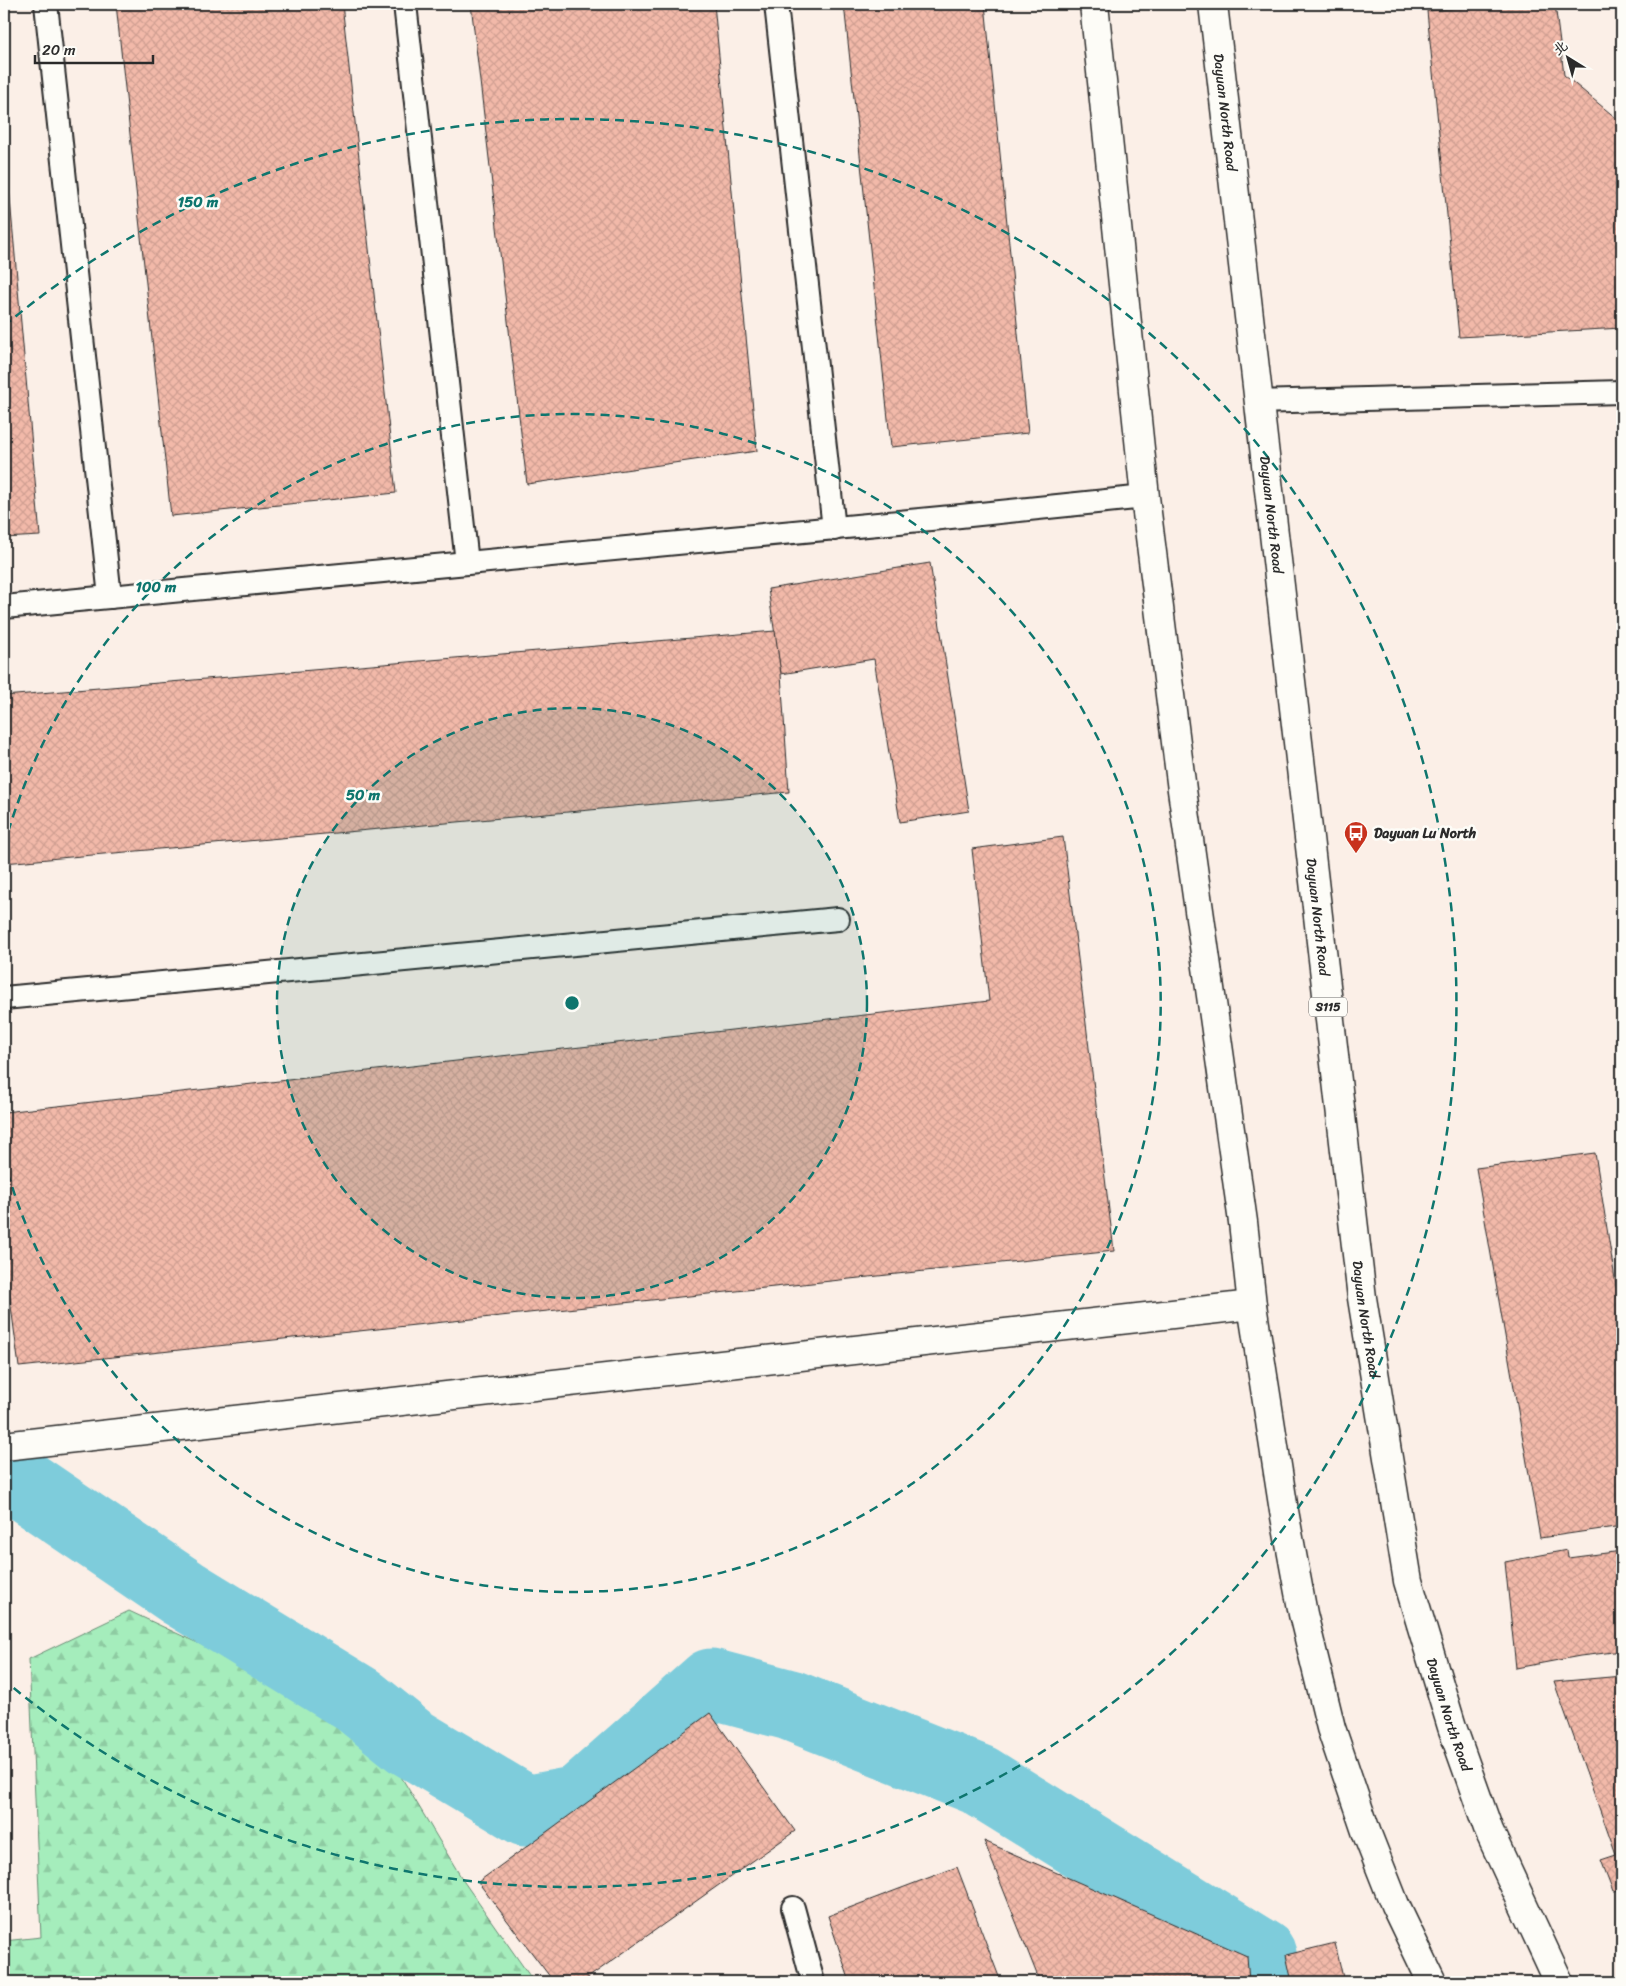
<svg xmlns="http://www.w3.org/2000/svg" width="1626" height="1986" font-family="Sriracha,'LXGW WenKai TC',sans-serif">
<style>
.forest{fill:url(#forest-firs);stroke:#688c74}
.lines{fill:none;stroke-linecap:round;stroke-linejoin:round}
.river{stroke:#7eccdb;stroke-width:71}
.building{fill:url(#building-cross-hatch);stroke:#2b2b2b}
.lane-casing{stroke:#2b2b2b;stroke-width:26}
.street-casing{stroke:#2b2b2b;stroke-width:31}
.primary-casing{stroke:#2b2b2b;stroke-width:31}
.lane{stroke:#fdfcf7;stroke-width:22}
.street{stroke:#fdfcf7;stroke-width:28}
.primary{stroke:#fdfcf7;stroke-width:28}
.ring{fill:none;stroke:#0f766e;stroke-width:2.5;stroke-dasharray:9 6}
.labels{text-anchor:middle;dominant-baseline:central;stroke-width:5;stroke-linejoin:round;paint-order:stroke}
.shield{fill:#fdfcf7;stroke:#6a6a68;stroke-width:1}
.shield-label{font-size:12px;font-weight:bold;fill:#2b2b2b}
.street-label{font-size:14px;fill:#2b2b2b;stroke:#fdfcf7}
.poi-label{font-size:14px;font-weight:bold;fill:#2b2b2b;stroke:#fdfcf7;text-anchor:start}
.centre{fill:#0f766e;stroke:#fdfcf7;stroke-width:2.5}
.ring-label{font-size:15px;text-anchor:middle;font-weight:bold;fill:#0f766e;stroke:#fdfcf7;stroke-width:5;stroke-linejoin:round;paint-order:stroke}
</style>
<defs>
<pattern id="forest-firs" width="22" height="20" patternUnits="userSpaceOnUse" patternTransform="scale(1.25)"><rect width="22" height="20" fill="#a5edbc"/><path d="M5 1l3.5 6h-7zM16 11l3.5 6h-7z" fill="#8ecba2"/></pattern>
<pattern id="building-cross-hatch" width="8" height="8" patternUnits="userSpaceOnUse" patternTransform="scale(1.25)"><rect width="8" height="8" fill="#f2b9a9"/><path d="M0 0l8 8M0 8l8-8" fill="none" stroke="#d09f92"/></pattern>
</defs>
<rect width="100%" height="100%" fill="#fbefe7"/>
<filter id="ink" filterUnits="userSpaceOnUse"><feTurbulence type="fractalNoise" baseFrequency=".02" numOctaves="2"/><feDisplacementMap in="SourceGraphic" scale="10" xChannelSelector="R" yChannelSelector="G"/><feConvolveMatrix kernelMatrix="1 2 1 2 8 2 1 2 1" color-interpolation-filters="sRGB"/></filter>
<g filter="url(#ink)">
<path class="forest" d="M 129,1611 L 369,1723 L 464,1882 L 534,1982 L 4,1982 L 4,1941 L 41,1937 L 29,1659 Z"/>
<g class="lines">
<path class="river" d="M 12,1477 L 183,1593 L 358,1700 L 409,1741 L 526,1811 L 579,1801 L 711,1684 L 790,1705 L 979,1780 L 1261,1955 L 1267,1982"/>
</g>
<g class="building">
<path d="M 116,4 L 342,4 L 396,493 L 171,516 Z"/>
<path d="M 471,4 L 714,4 L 757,451 L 527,484 Z"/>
<path d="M 844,4 L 985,4 L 1028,433 L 891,447 Z"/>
<path d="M 1506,4 L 1555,4 L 1564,75 L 1622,123 L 1622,328 L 1459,337 L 1427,11 Z"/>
<path d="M 4,132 L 40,536 L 4,538 Z"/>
<path d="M 930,563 L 969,811 L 900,822 L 874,659 L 781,674 L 768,589 Z"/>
<path d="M 775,631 L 781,674 L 789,792 L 4,863 L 4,696 Z"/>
<path d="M 1063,837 L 1114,1251 L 19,1367 L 4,1253 L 4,1112 L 989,1001 L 972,849 Z"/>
<path d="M 1595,1153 L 1622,1323 L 1622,1526 L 1540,1538 L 1476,1168 Z"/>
<path d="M 1567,1550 L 1568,1558 L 1622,1551 L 1622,1651 L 1580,1656 L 1516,1668 L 1505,1562 Z"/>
<path d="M 1622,1676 L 1622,1890 L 1613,1891 L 1601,1860 L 1616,1855 L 1554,1682 Z"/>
<path d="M 710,1713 L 795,1831 L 582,1982 L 554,1982 L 478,1882 Z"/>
<path d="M 984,1841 L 1247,1956 L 1249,1982 L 1040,1982 Z"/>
<path d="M 957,1867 L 1001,1982 L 850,1982 L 828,1916 Z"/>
<path d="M 1335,1943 L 1344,1982 L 1292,1982 L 1286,1955 Z"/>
</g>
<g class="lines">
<g class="lane-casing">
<g id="lane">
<path d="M 46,4 L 110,597"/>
<path d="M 405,4 L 467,563"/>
<path d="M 776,4 L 834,529"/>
<path d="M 1259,402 L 1622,392"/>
<path d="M 4,607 L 941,518 L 1145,497"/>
<path d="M 4,998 L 838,919"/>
<path d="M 793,1908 L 813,1982"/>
</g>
</g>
<g class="street-casing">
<path id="street" d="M 4,1446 L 1252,1305"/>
</g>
<g class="primary-casing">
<g id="primary">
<path d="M 1094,4 L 1145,497 L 1182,790 L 1243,1222 L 1252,1305 L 1284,1511 L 1303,1614 L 1331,1728 L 1367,1834 L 1395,1905 L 1432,1982"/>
<path id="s1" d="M 1213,4 L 1362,1298 L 1408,1581 L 1452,1727 L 1489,1831 L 1559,1982"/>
</g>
</g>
<use href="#lane" class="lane"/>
<use href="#street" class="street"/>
<use href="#primary" class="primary"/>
</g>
</g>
<circle cx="572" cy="1003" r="295" fill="#0f766e" fill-opacity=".12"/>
<g class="ring">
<circle cx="572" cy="1003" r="295"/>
<path d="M4 846A589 589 0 1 1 4 1160"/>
<path d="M4 326A884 884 0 1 1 4 1680"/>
</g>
<defs>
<g id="bus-pin" transform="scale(1.25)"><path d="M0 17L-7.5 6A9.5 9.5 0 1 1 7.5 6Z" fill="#c8321e" stroke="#fdfcf7"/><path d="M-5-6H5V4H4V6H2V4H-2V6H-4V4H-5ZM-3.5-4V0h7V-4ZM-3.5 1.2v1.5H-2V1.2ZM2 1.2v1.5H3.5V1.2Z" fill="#fff"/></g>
</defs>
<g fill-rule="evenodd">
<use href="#bus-pin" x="1356" y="833"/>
</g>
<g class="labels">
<rect class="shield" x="1309" y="997.5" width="38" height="19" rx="4"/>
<g class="shield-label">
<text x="1328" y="1007">S115</text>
</g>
<g class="street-label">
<text stroke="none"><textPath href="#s1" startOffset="109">Dayuan North Road</textPath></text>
<text stroke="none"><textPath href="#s1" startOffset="514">Dayuan North Road</textPath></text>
<text stroke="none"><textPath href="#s1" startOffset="919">Dayuan North Road</textPath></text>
<text stroke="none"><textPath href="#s1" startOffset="1324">Dayuan North Road</textPath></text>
<text stroke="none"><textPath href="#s1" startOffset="1729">Dayuan North Road</textPath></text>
</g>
<g class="poi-label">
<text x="1374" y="833">Dayuan Lu North</text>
</g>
</g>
<circle cx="572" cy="1003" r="8" class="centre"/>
<g class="ring-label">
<text x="198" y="207">150 m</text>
<text x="156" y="592">100 m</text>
<text x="363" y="800">50 m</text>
</g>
<rect width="1626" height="1986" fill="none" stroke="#fdfcf7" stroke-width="20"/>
<rect x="10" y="10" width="1606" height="1966" fill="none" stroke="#2b2b2b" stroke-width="2" filter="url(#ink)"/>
<g transform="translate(1568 58) rotate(323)" stroke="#fdfcf7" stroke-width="4" paint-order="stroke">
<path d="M0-4L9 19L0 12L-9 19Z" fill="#2b2b2b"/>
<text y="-8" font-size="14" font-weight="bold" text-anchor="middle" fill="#2b2b2b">北</text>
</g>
<path d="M35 55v8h118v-8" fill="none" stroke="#2b2b2b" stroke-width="2.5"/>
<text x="42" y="55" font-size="15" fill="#2b2b2b" stroke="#fdfcf7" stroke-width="4" paint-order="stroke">20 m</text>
</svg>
